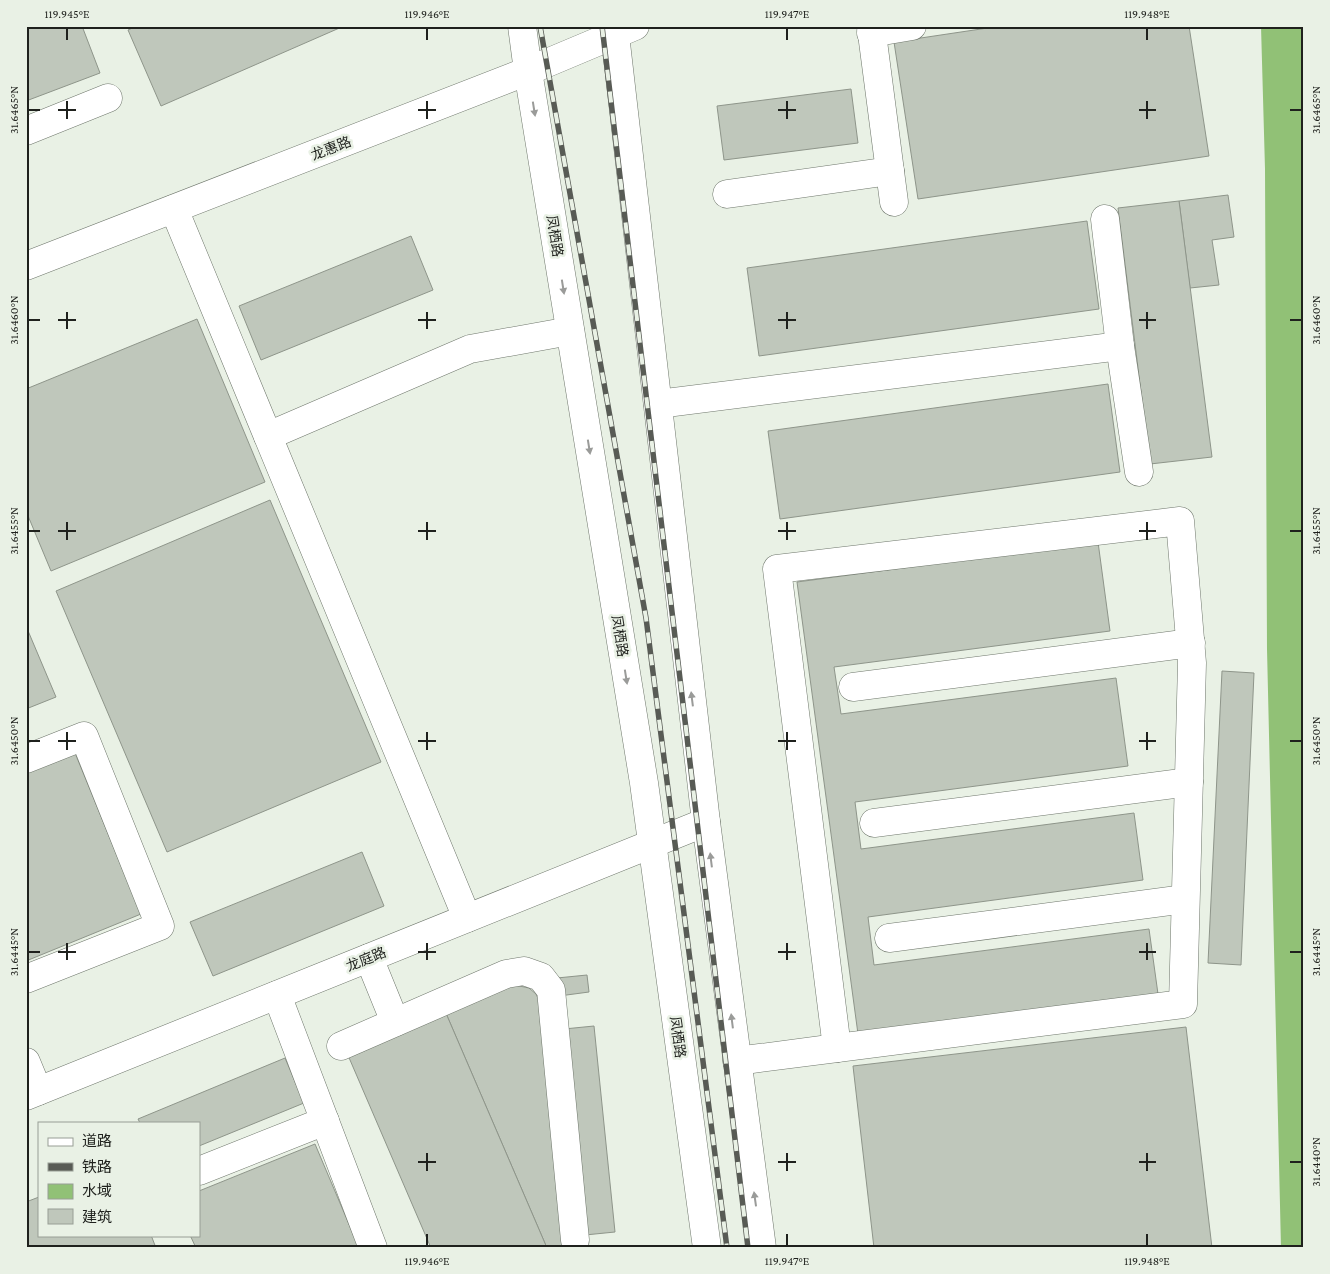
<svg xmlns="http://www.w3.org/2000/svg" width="1330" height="1274" font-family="'Crimson Pro','Noto Sans SC',serif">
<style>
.water{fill:#91c176}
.building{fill:#bfc7bb;stroke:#8e958a}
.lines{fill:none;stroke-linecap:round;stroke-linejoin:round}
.minor-casing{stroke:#6f776c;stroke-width:29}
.major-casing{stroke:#6f776c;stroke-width:29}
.minor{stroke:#fff;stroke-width:28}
.major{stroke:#fff;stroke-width:28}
.rail-casing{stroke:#585b55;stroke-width:5.5}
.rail{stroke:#e9f1e5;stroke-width:4;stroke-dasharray:11;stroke-linecap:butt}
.oneway{fill:#9a9b99}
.ticks{fill:none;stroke:#1f211d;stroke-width:2}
.labels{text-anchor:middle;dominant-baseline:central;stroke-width:5;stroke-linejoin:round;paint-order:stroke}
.street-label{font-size:14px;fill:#1f211d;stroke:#e9f1e5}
.neatline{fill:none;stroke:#1f211d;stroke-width:2}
.ticks-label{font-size:12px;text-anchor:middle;fill:#1f211d}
</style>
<rect width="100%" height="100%" fill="#e9f1e5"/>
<path class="water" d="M 1261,26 L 1304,26 L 1304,1248 L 1281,1248 L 1267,649 L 1265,169 Z"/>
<g class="building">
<path d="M 26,26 L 82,26 L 100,73 L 26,101 Z"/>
<path d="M 137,26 L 344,26 L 161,106 L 128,30 Z"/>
<path d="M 1001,26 L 1189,26 L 1209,156 L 918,199 L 894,42 Z"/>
<path d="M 851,89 L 858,143 L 724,160 L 717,106 Z"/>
<path d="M 1228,195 L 1234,237 L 1212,240 L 1219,285 L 1190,288 L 1179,201 Z"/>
<path d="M 1179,201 L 1212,457 L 1150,464 L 1118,208 Z"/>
<path d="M 1087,221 L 1099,309 L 759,356 L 747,268 Z"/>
<path d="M 411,236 L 433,290 L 261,360 L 239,306 Z"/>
<path d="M 197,319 L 265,482 L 51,571 L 26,511 L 26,389 Z"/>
<path d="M 1108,384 L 1120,472 L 780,519 L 768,431 Z"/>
<path d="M 270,500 L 381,762 L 167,852 L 56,591 Z"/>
<path d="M 1098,542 L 1110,631 L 834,667 L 841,714 L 1116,678 L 1128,766 L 855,802 L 861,849 L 1134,813 L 1143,880 L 868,917 L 874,965 L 1149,929 L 1158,994 L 858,1034 L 797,582 Z"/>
<path d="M 26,626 L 56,697 L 26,709 Z"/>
<path d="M 1222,671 L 1254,673 L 1241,965 L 1208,963 Z"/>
<path d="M 75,753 L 141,914 L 26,961 L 26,772 Z"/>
<path d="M 362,852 L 384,906 L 213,976 L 190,922 Z"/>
<path d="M 587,975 L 589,992 L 559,996 L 557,978 Z"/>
<path d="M 510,984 L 529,988 L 536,994 L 540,1003 L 566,1245 L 560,1248 L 547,1248 L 445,1011 Z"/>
<path d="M 445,1011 L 547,1248 L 431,1248 L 347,1053 Z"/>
<path d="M 594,1026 L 615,1232 L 585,1235 L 564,1029 Z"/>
<path d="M 1186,1027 L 1212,1248 L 874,1248 L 853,1066 Z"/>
<path d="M 285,1058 L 304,1103 L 199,1146 L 199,1123 L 140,1123 L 138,1119 Z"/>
<path d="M 315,1144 L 359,1248 L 196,1248 L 190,1235 L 199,1235 L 199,1191 Z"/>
<path d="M 39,1197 L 39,1235 L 151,1235 L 156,1248 L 26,1248 L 26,1202 Z"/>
</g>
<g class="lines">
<g class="minor-casing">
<g id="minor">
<path d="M 871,26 L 894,202"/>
<path d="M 871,33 L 912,26"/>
<path d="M 26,131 L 108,98"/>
<path d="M 727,194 L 890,171"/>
<path d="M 174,209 L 467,918"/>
<path d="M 1105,219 L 1120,346 L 1139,472"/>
<path d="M 26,266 L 528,71 L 635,26"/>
<path d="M 658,404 L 1120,346"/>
<path d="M 268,436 L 470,349 L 570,331"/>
<path d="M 1180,521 L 1192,663 L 1183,1004 L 837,1048 L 777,569 Z"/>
<path d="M 853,687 L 1191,643"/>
<path d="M 26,759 L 84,736 L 160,926 L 26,979"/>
<path d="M 874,823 L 1189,782"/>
<path d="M 889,938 L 1185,899"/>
<path d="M 369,958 L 395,1022"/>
<path d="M 277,995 L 373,1248"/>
<path d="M 341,1046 L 506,974 L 524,971 L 541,977 L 551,990 L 575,1240"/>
<path d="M 737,1061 L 837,1048"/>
<path d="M 26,1062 L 38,1091"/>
<path d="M 26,1096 L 706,822"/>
<path d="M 199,1171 L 325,1121"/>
</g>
</g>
<g class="major-casing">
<g id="major">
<path d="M 522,26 L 528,71 L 644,783 L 707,1248"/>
<path d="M 614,26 L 706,822 L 762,1248"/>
</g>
</g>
<use href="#minor" class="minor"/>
<use href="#major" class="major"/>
<g class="rail-casing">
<g id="rail">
<path d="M 540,26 L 646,618 L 727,1248"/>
<path d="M 602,26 L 748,1248"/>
</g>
</g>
<use href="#rail" class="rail"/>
</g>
<defs><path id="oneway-solid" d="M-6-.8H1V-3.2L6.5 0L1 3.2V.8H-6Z" transform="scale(1.25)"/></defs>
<g class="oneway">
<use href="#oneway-solid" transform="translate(534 109) rotate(81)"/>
<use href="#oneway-solid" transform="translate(563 287) rotate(81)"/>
<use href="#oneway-solid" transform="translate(589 447) rotate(81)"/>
<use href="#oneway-solid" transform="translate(626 677) rotate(81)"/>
<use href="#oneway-solid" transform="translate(692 699) rotate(-97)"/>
<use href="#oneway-solid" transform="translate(711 860) rotate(-97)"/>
<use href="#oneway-solid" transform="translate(732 1021) rotate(-97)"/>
<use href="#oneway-solid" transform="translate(755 1199) rotate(-98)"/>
</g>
<path class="ticks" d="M 67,28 L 67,40M 427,28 L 427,40M 787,28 L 787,40M 1147,28 L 1147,40M 67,101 L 67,119M 427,101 L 427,119M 787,101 L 787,119M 1147,101 L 1147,119M 28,110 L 40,110M 58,110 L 76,110M 418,110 L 436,110M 778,110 L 796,110M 1139,110 L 1156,110M 1290,110 L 1302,110M 67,312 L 67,329M 427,312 L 427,329M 787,312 L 787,329M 1147,312 L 1147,329M 28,320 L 40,320M 58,320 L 76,320M 418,320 L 436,320M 778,320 L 796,320M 1139,320 L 1156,320M 1290,320 L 1302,320M 67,522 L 67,540M 427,522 L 427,540M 787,522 L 787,540M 1147,522 L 1147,540M 28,531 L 40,531M 58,531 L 76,531M 418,531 L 436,531M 778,531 L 796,531M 1139,531 L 1156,531M 1290,531 L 1302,531M 67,732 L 67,750M 427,732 L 427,750M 787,732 L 787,750M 1147,732 L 1147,750M 28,741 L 40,741M 58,741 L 76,741M 418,741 L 436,741M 778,741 L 796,741M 1139,741 L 1156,741M 1290,741 L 1302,741M 67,943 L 67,960M 427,943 L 427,960M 787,943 L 787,960M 1147,943 L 1147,960M 28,952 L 40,952M 58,952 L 76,952M 418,952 L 436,952M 778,952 L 796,952M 1139,952 L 1156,952M 1290,952 L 1302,952M 427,1153 L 427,1171M 787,1153 L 787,1171M 1147,1153 L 1147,1171M 418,1162 L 436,1162M 778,1162 L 796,1162M 1139,1162 L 1156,1162M 1290,1162 L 1302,1162M 427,1234 L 427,1246M 787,1234 L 787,1246M 1147,1234 L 1147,1246"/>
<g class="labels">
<g class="street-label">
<text transform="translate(331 148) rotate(-21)">龙惠路</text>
<text transform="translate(555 236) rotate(81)">凤栖路</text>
<text transform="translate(620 636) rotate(81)">凤栖路</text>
<text transform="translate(366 959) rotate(-22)">龙庭路</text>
<text transform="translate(678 1037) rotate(82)">凤栖路</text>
</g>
</g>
<rect width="1330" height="1274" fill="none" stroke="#e9f1e5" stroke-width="55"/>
<rect x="38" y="1122" width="162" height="115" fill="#e9f1e5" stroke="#989e95"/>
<rect x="48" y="1138" width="25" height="8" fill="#ffffff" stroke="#989e95"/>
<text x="82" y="1146" font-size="15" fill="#1f211d">道路</text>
<rect x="48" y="1163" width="25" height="8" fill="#585b55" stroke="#989e95"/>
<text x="82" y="1172" font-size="15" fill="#1f211d">铁路</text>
<rect x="48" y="1184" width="25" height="15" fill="#91c176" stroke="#989e95"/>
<text x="82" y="1196" font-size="15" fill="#1f211d">水域</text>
<rect x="48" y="1209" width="25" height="15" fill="#bfc7bb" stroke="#989e95"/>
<text x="82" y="1222" font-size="15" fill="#1f211d">建筑</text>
<rect x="28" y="28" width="1274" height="1218" class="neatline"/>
<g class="ticks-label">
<text x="67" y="18">119.945°E</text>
<text x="427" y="18">119.946°E</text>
<text x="787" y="18">119.947°E</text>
<text x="1147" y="18">119.948°E</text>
<text transform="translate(14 110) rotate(-90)" y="4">31.6465°N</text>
<text transform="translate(1316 110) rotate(-90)" y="4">31.6465°N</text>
<text transform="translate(14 320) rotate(-90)" y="4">31.6460°N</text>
<text transform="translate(1316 320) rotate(-90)" y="4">31.6460°N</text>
<text transform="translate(14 531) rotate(-90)" y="4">31.6455°N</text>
<text transform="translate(1316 531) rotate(-90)" y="4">31.6455°N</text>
<text transform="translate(14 741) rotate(-90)" y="4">31.6450°N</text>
<text transform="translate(1316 741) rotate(-90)" y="4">31.6450°N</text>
<text transform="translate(14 952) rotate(-90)" y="4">31.6445°N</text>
<text transform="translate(1316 952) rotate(-90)" y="4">31.6445°N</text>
<text transform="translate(1316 1162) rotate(-90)" y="4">31.6440°N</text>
<text x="427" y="1265">119.946°E</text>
<text x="787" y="1265">119.947°E</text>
<text x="1147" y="1265">119.948°E</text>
</g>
</svg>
